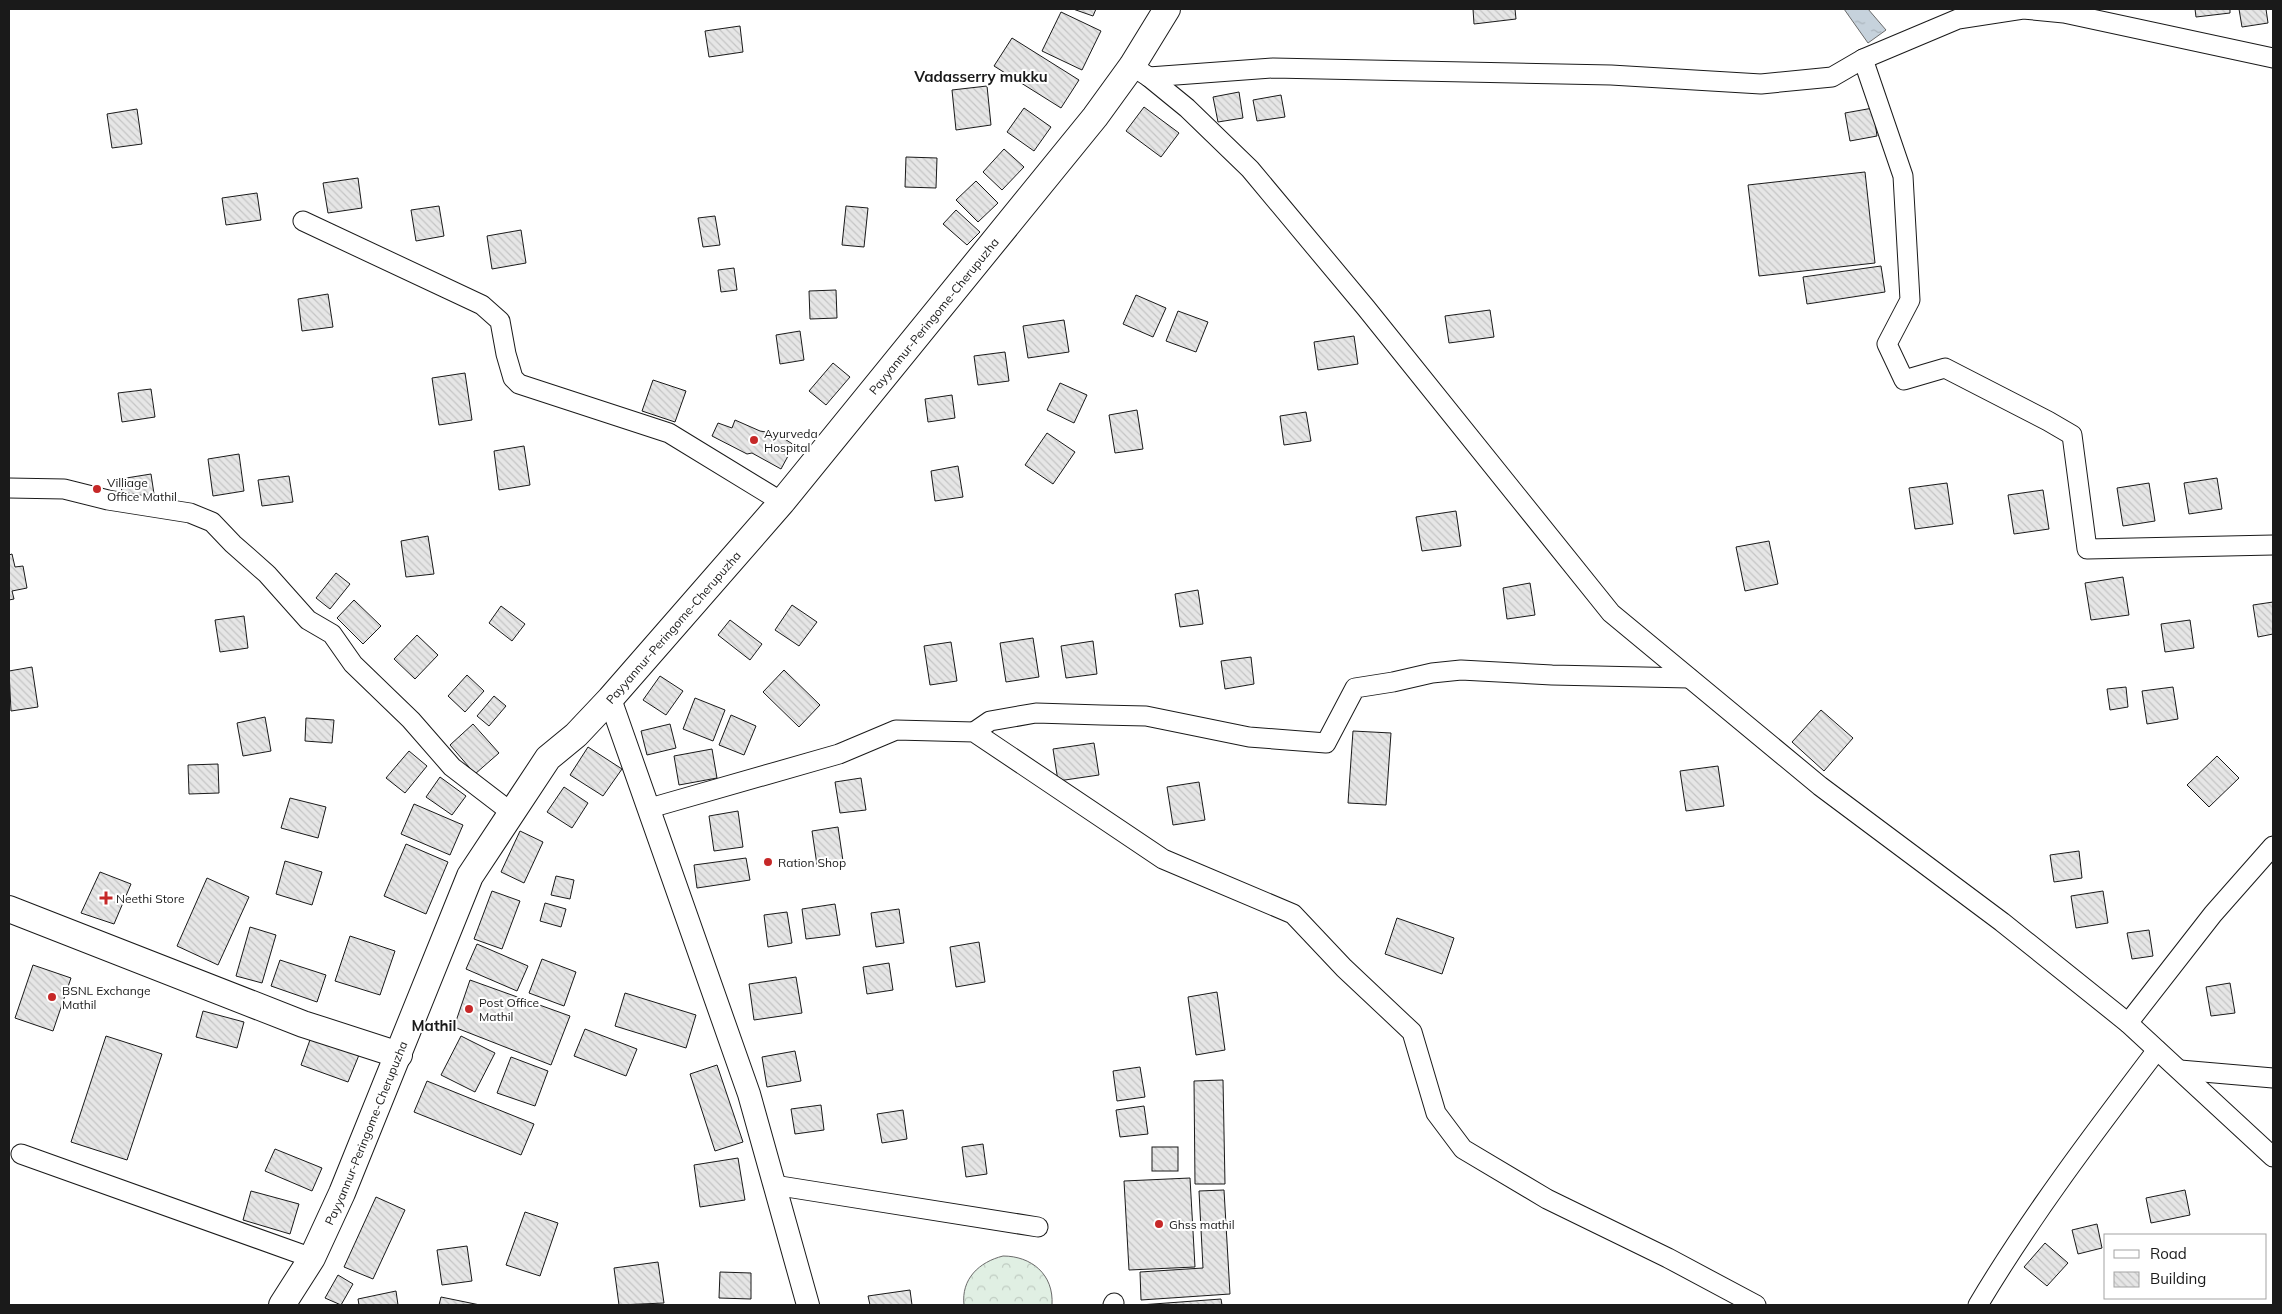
<svg xmlns="http://www.w3.org/2000/svg" width="2282" height="1314" font-family="Mulish,sans-serif">
<style>
.forest{fill:url(#forest-crowns);stroke:#6a6a6a}
.water{fill:url(#water-ripples);stroke:#6a6a6a}
.building{fill:url(#building-back-hatch);stroke:#1a1a1a}
.lines{fill:none;stroke-linecap:round;stroke-linejoin:round}
.minor-casing{stroke:#1a1a1a;stroke-width:21}
.tertiary-casing{stroke:#1a1a1a;stroke-width:24}
.secondary-casing{stroke:#1a1a1a;stroke-width:28}
.minor{stroke:#fff;stroke-width:19}
.tertiary{stroke:#fff;stroke-width:22}
.secondary{stroke:#fff;stroke-width:26}
.poi-dot{fill:#c62828;stroke:#fff;stroke-width:2}
.labels{text-anchor:middle;dominant-baseline:central;stroke-width:4;stroke-linejoin:round;paint-order:stroke}
.street-label{font-size:12px;fill:#1a1a1a;stroke:#fff}
.poi-label{font-size:12px;fill:#1a1a1a;stroke:#fff;text-anchor:start}
.quarter-label{font-size:15px;font-weight:bold;fill:#1a1a1a;stroke:#fff}
</style>
<defs>
<pattern id="forest-crowns" width="20" height="18" patternUnits="userSpaceOnUse" patternTransform="scale(1.25)"><rect width="20" height="18" fill="#e0efe3"/><path d="M2 6a3 3 0 1 1 6 0M12 15a3 3 0 1 1 6 0" fill="none" stroke="#c0ccc2"/></pattern>
<pattern id="water-ripples" width="26" height="14" patternUnits="userSpaceOnUse" patternTransform="scale(1.25)"><rect width="26" height="14" fill="#c6d2dc"/><path d="M2 4q2-2 4 0t4 0M15 11q2-2 4 0t4 0" fill="none" stroke="#aab4bc"/></pattern>
<pattern id="building-back-hatch" width="6" height="6" patternUnits="userSpaceOnUse" patternTransform="scale(1.25)"><rect width="6" height="6" fill="#e6e6e6"/><path d="M-1 5l2 2M0 0l6 6M5-1l2 2" fill="none" stroke="#c5c5c5"/></pattern>
</defs>
<rect width="100%" height="100%" fill="#fff"/>
<path class="forest" d="M 1003,1256 C 1031,1256 1054,1274 1052,1305 L 964,1305 C 961,1279 979,1262 1003,1256 Z"/>
<path class="water" d="M 1844,9 L 1868,9 L 1886,30 L 1868,43 Z"/>
<g class="building">
<path d="M 1073,9 L 1096,9 L 1093,16 Z"/>
<path d="M 1473,9 L 1515,9 L 1516,19 L 1474,24 Z"/>
<path d="M 2195,9 L 2230,9 L 2230,13 L 2196,17 Z"/>
<path d="M 2239,9 L 2266,9 L 2268,23 L 2242,27 Z"/>
<path d="M 1061,12 L 1101,31 L 1082,70 L 1042,51 Z"/>
<path d="M 740,26 L 743,52 L 709,57 L 705,31 Z"/>
<path d="M 1012,38 L 1079,80 L 1061,108 L 994,66 Z"/>
<path d="M 987,86 L 991,125 L 956,130 L 952,90 Z"/>
<path d="M 1239,92 L 1243,118 L 1218,122 L 1213,97 Z"/>
<path d="M 1281,95 L 1285,117 L 1257,121 L 1253,100 Z"/>
<path d="M 1144,107 L 1179,133 L 1161,157 L 1126,131 Z"/>
<path d="M 1024,108 L 1051,127 L 1034,151 L 1007,132 Z"/>
<path d="M 1873,108 L 1877,136 L 1850,141 L 1845,113 Z"/>
<path d="M 137,109 L 142,144 L 112,148 L 107,114 Z"/>
<path d="M 1004,149 L 1024,167 L 1002,190 L 983,172 Z"/>
<path d="M 906,157 L 937,158 L 936,188 L 905,187 Z"/>
<path d="M 1865,172 L 1875,263 L 1759,276 L 1748,185 Z"/>
<path d="M 358,178 L 362,208 L 328,213 L 323,183 Z"/>
<path d="M 976,181 L 998,203 L 978,222 L 956,200 Z"/>
<path d="M 257,193 L 261,220 L 226,225 L 222,198 Z"/>
<path d="M 439,206 L 444,236 L 416,241 L 411,210 Z"/>
<path d="M 846,206 L 868,208 L 864,247 L 842,245 Z"/>
<path d="M 956,210 L 980,232 L 967,245 L 943,224 Z"/>
<path d="M 715,216 L 720,245 L 703,247 L 698,218 Z"/>
<path d="M 521,230 L 526,263 L 492,269 L 487,236 Z"/>
<path d="M 1881,266 L 1885,292 L 1807,304 L 1803,277 Z"/>
<path d="M 734,268 L 737,290 L 721,292 L 718,270 Z"/>
<path d="M 836,290 L 837,318 L 810,319 L 809,291 Z"/>
<path d="M 328,294 L 333,327 L 302,331 L 298,299 Z"/>
<path d="M 1136,295 L 1166,308 L 1153,337 L 1123,324 Z"/>
<path d="M 1490,310 L 1494,337 L 1449,343 L 1445,316 Z"/>
<path d="M 1178,311 L 1208,322 L 1196,352 L 1166,341 Z"/>
<path d="M 1064,320 L 1069,352 L 1028,358 L 1023,326 Z"/>
<path d="M 800,331 L 804,360 L 780,364 L 776,335 Z"/>
<path d="M 1354,336 L 1358,364 L 1318,370 L 1314,342 Z"/>
<path d="M 1005,352 L 1009,381 L 978,385 L 974,356 Z"/>
<path d="M 833,363 L 850,377 L 826,405 L 809,391 Z"/>
<path d="M 465,373 L 472,420 L 439,425 L 432,378 Z"/>
<path d="M 653,380 L 686,391 L 675,422 L 642,411 Z"/>
<path d="M 1060,383 L 1087,395 L 1074,423 L 1047,410 Z"/>
<path d="M 151,389 L 155,417 L 122,422 L 118,393 Z"/>
<path d="M 952,395 L 955,418 L 928,422 L 925,399 Z"/>
<path d="M 1137,410 L 1143,449 L 1115,453 L 1109,415 Z"/>
<path d="M 1306,412 L 1311,441 L 1284,445 L 1280,416 Z"/>
<path d="M 735,420 L 760,431 L 777,434 L 794,445 L 781,469 L 752,453 L 747,454 L 712,436 L 718,423 L 732,428 Z"/>
<path d="M 1047,433 L 1075,452 L 1053,484 L 1025,465 Z"/>
<path d="M 524,446 L 530,485 L 499,490 L 494,451 Z"/>
<path d="M 239,454 L 244,491 L 213,496 L 208,459 Z"/>
<path d="M 958,466 L 963,497 L 935,501 L 931,471 Z"/>
<path d="M 151,474 L 154,494 L 123,499 L 120,479 Z"/>
<path d="M 289,476 L 293,502 L 262,506 L 258,480 Z"/>
<path d="M 2217,478 L 2222,509 L 2189,514 L 2184,483 Z"/>
<path d="M 1947,483 L 1953,524 L 1915,529 L 1909,488 Z"/>
<path d="M 2149,483 L 2155,521 L 2123,526 L 2117,488 Z"/>
<path d="M 2043,490 L 2049,529 L 2014,534 L 2008,495 Z"/>
<path d="M 1456,511 L 1461,546 L 1422,551 L 1416,517 Z"/>
<path d="M 428,536 L 434,574 L 406,577 L 401,541 Z"/>
<path d="M 1769,541 L 1778,584 L 1745,591 L 1736,547 Z"/>
<path d="M 12,554 L 15,567 L 23,566 L 27,588 L 12,591 L 14,599 L 9,600 L 9,555 Z"/>
<path d="M 336,573 L 350,584 L 330,609 L 316,598 Z"/>
<path d="M 2123,577 L 2129,615 L 2091,620 L 2085,583 Z"/>
<path d="M 1530,583 L 1535,615 L 1507,619 L 1503,588 Z"/>
<path d="M 1198,590 L 1203,624 L 1180,627 L 1175,594 Z"/>
<path d="M 354,600 L 381,626 L 363,644 L 337,618 Z"/>
<path d="M 2273,602 L 2273,634 L 2258,637 L 2253,605 Z"/>
<path d="M 792,605 L 817,622 L 799,646 L 775,630 Z"/>
<path d="M 501,606 L 525,624 L 512,641 L 489,623 Z"/>
<path d="M 244,616 L 248,648 L 220,652 L 215,620 Z"/>
<path d="M 730,620 L 762,644 L 750,660 L 718,635 Z"/>
<path d="M 2190,620 L 2194,648 L 2165,652 L 2161,624 Z"/>
<path d="M 417,635 L 438,655 L 415,679 L 394,659 Z"/>
<path d="M 1033,638 L 1039,677 L 1006,682 L 1000,643 Z"/>
<path d="M 1093,641 L 1097,674 L 1066,678 L 1061,646 Z"/>
<path d="M 951,642 L 957,681 L 930,685 L 924,646 Z"/>
<path d="M 1251,657 L 1254,684 L 1225,689 L 1221,661 Z"/>
<path d="M 32,667 L 38,707 L 11,711 L 9,671 Z"/>
<path d="M 784,670 L 820,705 L 799,727 L 763,692 Z"/>
<path d="M 467,675 L 484,691 L 465,712 L 448,696 Z"/>
<path d="M 660,676 L 683,691 L 666,715 L 643,700 Z"/>
<path d="M 2126,687 L 2128,707 L 2110,710 L 2107,689 Z"/>
<path d="M 2173,687 L 2178,719 L 2147,724 L 2142,691 Z"/>
<path d="M 494,696 L 506,706 L 489,726 L 477,716 Z"/>
<path d="M 695,698 L 725,710 L 713,741 L 683,729 Z"/>
<path d="M 1821,710 L 1853,738 L 1824,771 L 1792,742 Z"/>
<path d="M 731,715 L 756,726 L 744,755 L 719,745 Z"/>
<path d="M 265,717 L 271,751 L 243,756 L 237,723 Z"/>
<path d="M 306,718 L 334,720 L 332,743 L 305,741 Z"/>
<path d="M 473,724 L 499,753 L 475,774 L 450,745 Z"/>
<path d="M 670,724 L 676,748 L 647,755 L 641,731 Z"/>
<path d="M 1353,731 L 1391,733 L 1386,805 L 1348,803 Z"/>
<path d="M 1094,743 L 1099,775 L 1058,781 L 1053,749 Z"/>
<path d="M 588,747 L 622,769 L 603,796 L 570,775 Z"/>
<path d="M 712,749 L 717,778 L 679,785 L 674,756 Z"/>
<path d="M 409,751 L 427,766 L 405,793 L 386,778 Z"/>
<path d="M 2217,756 L 2239,778 L 2209,807 L 2187,785 Z"/>
<path d="M 218,764 L 219,793 L 189,794 L 188,765 Z"/>
<path d="M 1718,766 L 1724,806 L 1686,811 L 1680,771 Z"/>
<path d="M 440,777 L 466,796 L 452,815 L 426,797 Z"/>
<path d="M 861,778 L 866,810 L 840,813 L 835,782 Z"/>
<path d="M 1199,782 L 1205,820 L 1173,825 L 1167,787 Z"/>
<path d="M 564,787 L 588,803 L 572,828 L 547,812 Z"/>
<path d="M 290,798 L 326,807 L 318,838 L 281,828 Z"/>
<path d="M 414,804 L 463,825 L 450,855 L 401,834 Z"/>
<path d="M 738,811 L 743,847 L 714,851 L 709,816 Z"/>
<path d="M 838,827 L 843,861 L 817,865 L 812,831 Z"/>
<path d="M 520,831 L 543,842 L 524,883 L 501,872 Z"/>
<path d="M 406,844 L 448,862 L 426,914 L 384,896 Z"/>
<path d="M 2079,851 L 2082,878 L 2054,882 L 2050,855 Z"/>
<path d="M 746,858 L 750,880 L 697,888 L 694,865 Z"/>
<path d="M 285,861 L 322,872 L 312,905 L 276,894 Z"/>
<path d="M 100,872 L 131,884 L 114,924 L 81,913 Z"/>
<path d="M 556,876 L 574,880 L 570,899 L 551,895 Z"/>
<path d="M 207,878 L 249,897 L 218,965 L 177,946 Z"/>
<path d="M 492,891 L 520,901 L 502,949 L 474,939 Z"/>
<path d="M 2103,891 L 2108,923 L 2076,928 L 2071,896 Z"/>
<path d="M 545,903 L 566,909 L 561,927 L 540,921 Z"/>
<path d="M 835,904 L 840,935 L 806,939 L 802,909 Z"/>
<path d="M 899,909 L 904,943 L 876,947 L 871,913 Z"/>
<path d="M 787,912 L 792,943 L 768,947 L 764,915 Z"/>
<path d="M 1397,918 L 1454,938 L 1442,974 L 1385,954 Z"/>
<path d="M 250,927 L 276,935 L 262,983 L 236,976 Z"/>
<path d="M 2149,930 L 2153,956 L 2132,959 L 2127,933 Z"/>
<path d="M 350,936 L 395,951 L 380,995 L 335,981 Z"/>
<path d="M 979,942 L 985,982 L 956,987 L 950,947 Z"/>
<path d="M 477,944 L 528,966 L 517,991 L 466,969 Z"/>
<path d="M 542,959 L 576,972 L 564,1006 L 529,993 Z"/>
<path d="M 280,960 L 326,975 L 317,1002 L 271,986 Z"/>
<path d="M 889,963 L 893,990 L 867,994 L 863,967 Z"/>
<path d="M 33,965 L 71,978 L 53,1031 L 15,1018 Z"/>
<path d="M 796,977 L 802,1013 L 754,1020 L 749,984 Z"/>
<path d="M 470,980 L 570,1016 L 551,1065 L 454,1027 Z"/>
<path d="M 2230,983 L 2235,1013 L 2211,1016 L 2206,987 Z"/>
<path d="M 1217,992 L 1225,1050 L 1196,1055 L 1188,997 Z"/>
<path d="M 625,993 L 696,1015 L 686,1048 L 615,1026 Z"/>
<path d="M 203,1011 L 244,1022 L 237,1048 L 196,1037 Z"/>
<path d="M 585,1029 L 637,1049 L 626,1076 L 574,1056 Z"/>
<path d="M 106,1036 L 162,1054 L 127,1160 L 71,1142 Z"/>
<path d="M 461,1036 L 495,1053 L 475,1092 L 441,1075 Z"/>
<path d="M 311,1037 L 359,1055 L 348,1082 L 301,1065 Z"/>
<path d="M 795,1051 L 801,1081 L 767,1087 L 762,1057 Z"/>
<path d="M 511,1057 L 548,1071 L 535,1106 L 497,1093 Z"/>
<path d="M 717,1065 L 743,1142 L 715,1151 L 690,1074 Z"/>
<path d="M 1140,1067 L 1145,1097 L 1117,1101 L 1113,1071 Z"/>
<path d="M 1223,1080 L 1225,1184 L 1195,1184 L 1194,1081 Z"/>
<path d="M 427,1081 L 534,1124 L 521,1155 L 414,1112 Z"/>
<path d="M 821,1105 L 824,1130 L 795,1134 L 791,1109 Z"/>
<path d="M 1144,1106 L 1148,1134 L 1120,1137 L 1116,1110 Z"/>
<path d="M 903,1110 L 907,1139 L 882,1143 L 877,1114 Z"/>
<path d="M 983,1144 L 987,1174 L 966,1177 L 962,1147 Z"/>
<rect x="1152" y="1147" width="26" height="24"/>
<path d="M 275,1149 L 322,1168 L 312,1191 L 265,1171 Z"/>
<path d="M 738,1158 L 745,1200 L 700,1207 L 694,1165 Z"/>
<path d="M 1190,1178 L 1195,1267 L 1129,1270 L 1124,1181 Z"/>
<path d="M 1224,1190 L 1230,1294 L 1141,1300 L 1140,1272 L 1203,1268 L 1199,1191 Z"/>
<path d="M 2185,1190 L 2190,1215 L 2151,1223 L 2146,1198 Z"/>
<path d="M 251,1191 L 299,1204 L 290,1234 L 243,1220 Z"/>
<path d="M 376,1197 L 405,1210 L 373,1279 L 344,1267 Z"/>
<path d="M 525,1212 L 558,1223 L 540,1276 L 506,1265 Z"/>
<path d="M 2097,1224 L 2102,1248 L 2078,1254 L 2072,1230 Z"/>
<path d="M 2045,1243 L 2068,1263 L 2047,1286 L 2024,1267 Z"/>
<path d="M 467,1246 L 472,1281 L 442,1285 L 437,1250 Z"/>
<path d="M 658,1262 L 664,1303 L 619,1305 L 614,1268 Z"/>
<path d="M 720,1272 L 751,1273 L 751,1299 L 719,1298 Z"/>
<path d="M 338,1275 L 353,1284 L 341,1305 L 325,1298 Z"/>
<path d="M 910,1290 L 912,1305 L 870,1305 L 868,1296 Z"/>
<path d="M 396,1291 L 398,1305 L 359,1305 L 358,1299 Z"/>
<path d="M 441,1297 L 480,1305 L 439,1305 Z"/>
<path d="M 1221,1299 L 1222,1305 L 1140,1305 Z"/>
</g>
<g class="lines">
<g class="minor-casing">
<g id="minor">
<path d="M 1863,59 L 1903,176 L 1910,300 L 1887,344 L 1904,380 L 1945,368 L 2048,421 L 2072,435 L 2087,549 L 2273,545"/>
<path d="M 1132,66 L 1149,77 L 1187,108 L 1250,169 L 1366,308 L 1611,613 L 1820,786 L 2002,922 L 2128,1023 L 2273,1157"/>
<path d="M 1149,77 L 1273,68 L 1611,75 L 1761,84 L 1832,77 L 1863,59 L 1958,19 L 2023,9 L 2064,13 L 2273,58"/>
<path d="M 303,221 L 482,305 L 500,321 L 506,354 L 513,378 L 519,384 L 669,433 L 782,502"/>
<path d="M 9,488 L 64,489 L 108,500 L 190,513 L 212,522 L 233,544 L 267,574 L 308,620 L 332,634 L 353,664 L 411,720 L 452,767 L 512,813"/>
<path d="M 974,732 L 990,721 L 1036,713 L 1101,715 L 1146,716 L 1249,737 L 1326,743 L 1355,688 L 1393,682 L 1432,673 L 1461,670 L 1552,675 L 1689,678"/>
<path d="M 650,808 L 839,754 L 896,730 L 974,732 L 1163,859 L 1293,914 L 1344,968 L 1412,1032 L 1436,1113 L 1463,1149 L 1547,1199 L 1668,1258 L 1756,1305"/>
<path d="M 2128,1023 L 2213,914 L 2273,846"/>
<path d="M 2180,1070 L 2273,1078"/>
<path d="M 21,1154 L 312,1258"/>
<path d="M 774,1185 L 1038,1227"/>
<path d="M 1113,1305 L 1114,1303"/>
<path d="M 1978,1305 C 2031,1216 2094,1133 2157,1050"/>
</g>
</g>
<g class="tertiary-casing">
<path id="tertiary" d="M 610,699 L 749,1094 L 808,1305"/>
</g>
<g class="secondary-casing">
<g id="secondary">
<path d="M 9,909 L 303,1024 L 399,1055"/>
<path id="s1" d="M 282,1305 L 312,1258 L 342,1193 L 470,876 L 548,758 L 576,735 L 610,699 L 782,502 L 1095,117 L 1132,66 L 1167,9"/>
</g>
</g>
<use href="#minor" class="minor"/>
<use href="#tertiary" class="tertiary"/>
<use href="#secondary" class="secondary"/>
</g>
<g class="poi-dot">
<circle cx="754" cy="440" r="5"/>
<circle cx="97" cy="489" r="5"/>
<circle cx="768" cy="862" r="5"/>
<path d="M103.5 890.5h5v5h5v5h-5v5h-5v-5h-5v-5h5z"/>
<circle cx="52" cy="997" r="5"/>
<circle cx="469" cy="1009" r="5"/>
<circle cx="1159" cy="1224" r="5"/>
</g>
<g class="labels">
<g class="street-label">
<text stroke="none"><textPath href="#s1" startOffset="1198">Payyannur-Peringome-Cherupuzha</textPath></text>
<text stroke="none"><textPath href="#s1" startOffset="792">Payyannur-Peringome-Cherupuzha</textPath></text>
<text stroke="none"><textPath href="#s1" startOffset="192">Payyannur-Peringome-Cherupuzha</textPath></text>
</g>
<g class="poi-label">
<text x="764" y="433">Ayurveda<tspan x="764" dy="14">Hospital</tspan></text>
<text x="107" y="482">Villiage<tspan x="107" dy="14">Office Mathil</tspan></text>
<text x="778" y="862">Ration Shop</text>
<text x="116" y="898">Neethi Store</text>
<text x="62" y="990">BSNL Exchange<tspan x="62" dy="14">Mathil</tspan></text>
<text x="479" y="1002">Post Office<tspan x="479" dy="14">Mathil</tspan></text>
<text x="1169" y="1224">Ghss mathil</text>
</g>
<g class="quarter-label">
<text x="981" y="76">Vadasserry mukku</text>
<text x="434" y="1025">Mathil</text>
</g>
</g>
<rect width="2282" height="1314" fill="none" stroke="#1a1a1a" stroke-width="20"/>
<rect x="2104" y="1234" width="162" height="65" fill="#ffffff" stroke="#a3a3a3"/>
<rect x="2114" y="1250" width="25" height="8" fill="#ffffff" stroke="#a3a3a3"/>
<text x="2150" y="1259" font-size="15" fill="#1a1a1a">Road</text>
<rect x="2114" y="1272" width="25" height="15" fill="url(#building-back-hatch)" stroke="#a3a3a3"/>
<text x="2150" y="1284" font-size="15" fill="#1a1a1a">Building</text>
</svg>
